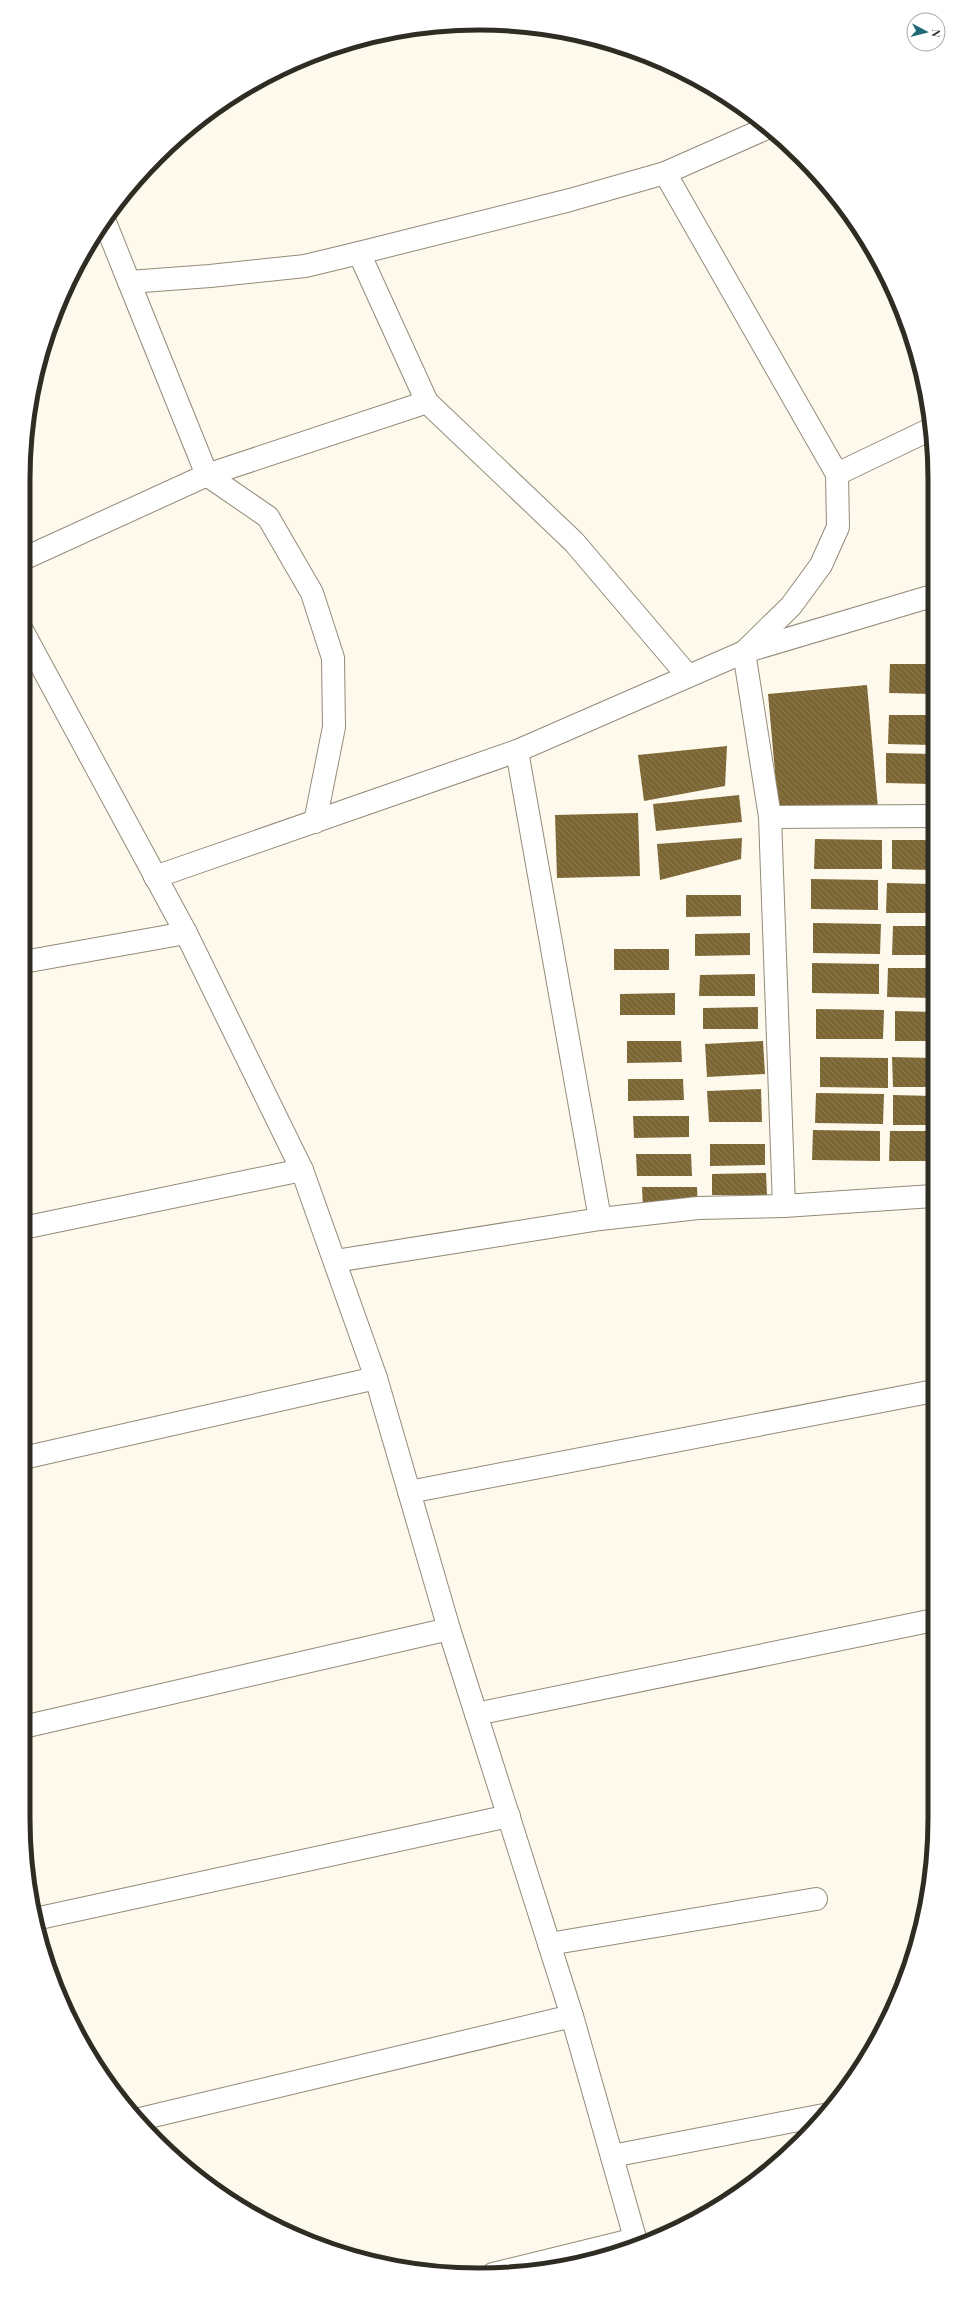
<svg xmlns="http://www.w3.org/2000/svg" width="958" height="2298" font-family="'Playfair Display',serif">
<style>
.building{fill:url(#building-back-hatch)}
.lines{fill:none;stroke-linecap:round;stroke-linejoin:round}
.minor-casing{stroke:#938b79;stroke-width:24}
.tertiary-casing{stroke:#938b79;stroke-width:24}
.minor{stroke:#fff;stroke-width:22}
.tertiary{stroke:#fff;stroke-width:22}
.rim{fill:none;stroke:#2f2c24;stroke-width:5}
</style>
<defs>
<pattern id="building-back-hatch" width="6" height="6" patternUnits="userSpaceOnUse"><rect width="6" height="6" fill="#7c6633"/><path d="M-1 5l2 2M0 0l6 6M5-1l2 2" fill="none" stroke="#8d7c56"/></pattern>
</defs>
<rect width="100%" height="100%" fill="#fef9ed"/>
<g class="building">
<path d="M 890,664 L 932,664 L 932,694 L 889,693 Z"/>
<path d="M 867,685 L 878,808 L 779,817 L 768,694 Z"/>
<path d="M 889,715 L 932,715 L 932,745 L 888,744 Z"/>
<path d="M 727,746 L 725,786 L 644,801 L 638,755 Z"/>
<path d="M 886,753 L 932,754 L 932,784 L 886,783 Z"/>
<path d="M 739,795 L 742,822 L 656,831 L 653,804 Z"/>
<path d="M 638,813 L 640,876 L 557,878 L 555,815 Z"/>
<path d="M 742,838 L 741,859 L 660,880 L 657,844 Z"/>
<path d="M 815,839 L 882,840 L 882,869 L 814,869 Z"/>
<path d="M 892,840 L 932,840 L 932,870 L 892,869 Z"/>
<path d="M 811,879 L 878,880 L 878,910 L 811,909 Z"/>
<path d="M 887,883 L 932,884 L 932,913 L 886,913 Z"/>
<path d="M 686,895 L 741,895 L 741,916 L 686,917 Z"/>
<path d="M 813,923 L 881,924 L 880,954 L 813,953 Z"/>
<path d="M 893,926 L 932,926 L 933,955 L 892,955 Z"/>
<path d="M 750,933 L 750,955 L 695,956 L 695,934 Z"/>
<rect x="614" y="949" width="55" height="21"/>
<path d="M 812,963 L 879,964 L 879,994 L 812,993 Z"/>
<path d="M 888,968 L 933,968 L 933,998 L 887,997 Z"/>
<path d="M 755,974 L 755,996 L 699,996 L 700,975 Z"/>
<path d="M 675,993 L 675,1015 L 620,1015 L 620,994 Z"/>
<path d="M 758,1007 L 758,1029 L 703,1029 L 703,1008 Z"/>
<path d="M 816,1009 L 884,1010 L 883,1039 L 816,1039 Z"/>
<path d="M 895,1011 L 933,1012 L 933,1041 L 895,1041 Z"/>
<path d="M 627,1041 L 681,1041 L 682,1062 L 627,1063 Z"/>
<path d="M 763,1041 L 765,1074 L 707,1077 L 705,1044 Z"/>
<path d="M 820,1057 L 888,1058 L 888,1088 L 820,1087 Z"/>
<path d="M 892,1057 L 933,1058 L 933,1087 L 893,1087 Z"/>
<path d="M 628,1079 L 683,1079 L 684,1100 L 628,1101 Z"/>
<path d="M 761,1089 L 762,1122 L 709,1122 L 707,1091 Z"/>
<path d="M 816,1093 L 884,1094 L 883,1124 L 815,1123 Z"/>
<path d="M 893,1095 L 933,1096 L 933,1125 L 893,1125 Z"/>
<path d="M 633,1116 L 689,1116 L 689,1137 L 634,1138 Z"/>
<path d="M 813,1130 L 880,1131 L 880,1161 L 812,1160 Z"/>
<path d="M 890,1131 L 933,1131 L 933,1161 L 889,1161 Z"/>
<path d="M 710,1144 L 765,1144 L 765,1165 L 710,1166 Z"/>
<path d="M 636,1154 L 691,1154 L 692,1176 L 637,1176 Z"/>
<path d="M 766,1173 L 767,1195 L 712,1195 L 712,1174 Z"/>
<path d="M 642,1187 L 697,1187 L 698,1208 L 643,1209 Z"/>
</g>
<g class="lines">
<g class="minor-casing">
<g id="minor">
<path d="M 665,173 L 837,474 L 931,429"/>
<path d="M 105,222 L 129,282 L 210,276 L 305,266 L 359,253 L 570,200 L 665,173 L 767,128"/>
<path d="M 427,402 L 574,542 L 688,676"/>
<path d="M 23,559 L 207,475 L 129,282"/>
<path d="M 517,751 L 744,652 L 932,596"/>
<path d="M 770,817 L 932,816"/>
<path d="M 315,822 L 334,727 L 333,658 L 312,593 L 268,517 L 207,475 L 427,402 L 359,253"/>
<path d="M 155,877 L 517,751 L 600,1219"/>
<path d="M 23,962 L 186,933"/>
<path d="M 784,1206 L 770,817 L 744,652 L 791,606 L 821,565 L 838,527 L 837,474"/>
<path d="M 23,1228 L 302,1170"/>
<path d="M 335,1261 L 600,1219 L 698,1208 L 784,1206 L 933,1196"/>
<path d="M 23,1458 L 376,1378"/>
<path d="M 409,1492 L 934,1391"/>
<path d="M 476,1714 L 934,1620"/>
<path d="M 23,1727 L 449,1629"/>
<path d="M 35,1919 L 509,1816"/>
<path d="M 549,1944 L 816,1899"/>
<path d="M 136,2120 L 572,2016"/>
<path d="M 612,2156 L 824,2115"/>
<path d="M 493,2274 L 636,2239"/>
</g>
</g>
<g class="tertiary-casing">
<path id="tertiary" d="M 23,632 L 186,933 L 302,1170 L 376,1378 L 449,1629 L 572,2016 L 637,2245"/>
</g>
<use href="#minor" class="minor"/>
<use href="#tertiary" class="tertiary"/>
</g>
<path d="M0 0H958V2298H0ZM479 30H479A449 449 0 0 1 928 479V1819A449 449 0 0 1 479 2268H479A449 449 0 0 1 30 1819V479A449 449 0 0 1 479 30Z" fill="#fff" fill-rule="evenodd"/>
<path class="rim" d="M479 30H479A449 449 0 0 1 928 479V1819A449 449 0 0 1 479 2268H479A449 449 0 0 1 30 1819V479A449 449 0 0 1 479 30Z"/>
<g transform="translate(926 32) rotate(97)"><circle r="19" fill="#ffffff" stroke="#acaba7"/>
<path d="M0-3L7 15L0 10L-7 15Z" fill="#1f6974"/>
<text y="-6" font-size="11" font-weight="bold" text-anchor="middle" fill="#2f2c24">N</text>
</g>
</svg>
